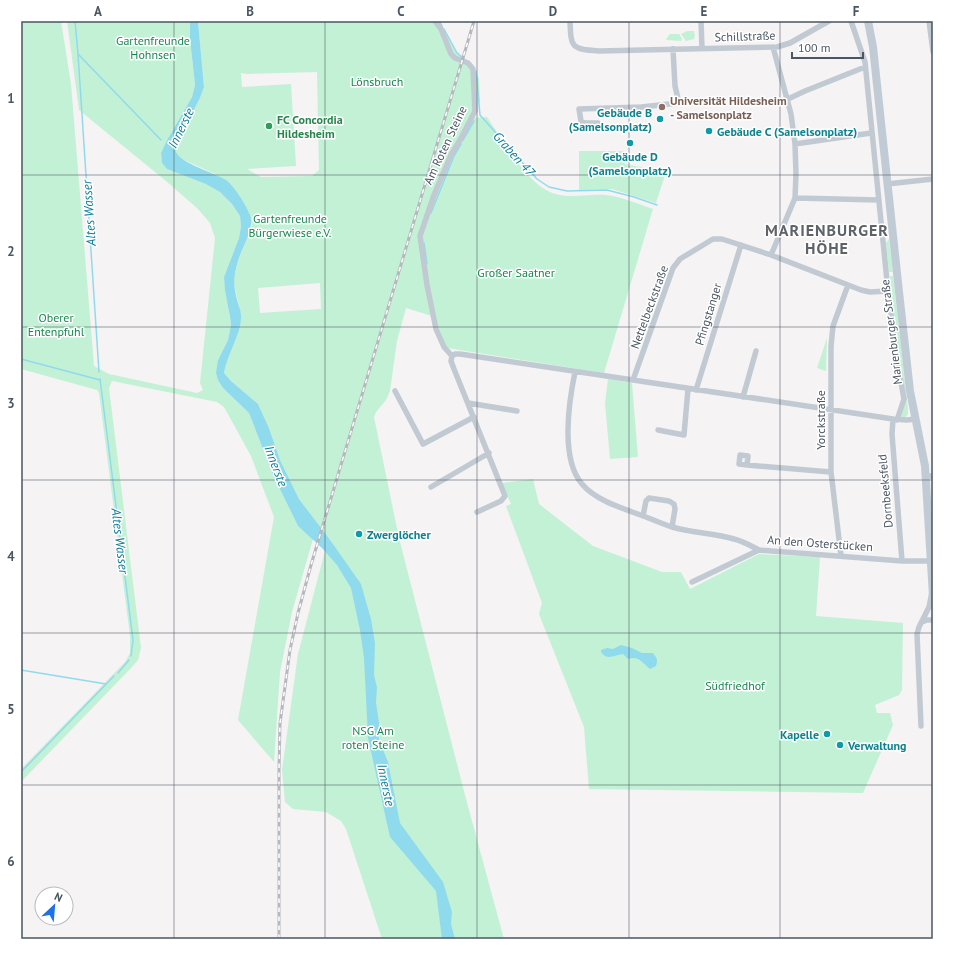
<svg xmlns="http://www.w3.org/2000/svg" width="954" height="960" font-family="'PT Sans',sans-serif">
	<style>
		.green { fill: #c3f1d5; fill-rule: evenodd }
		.water { fill: #90daee }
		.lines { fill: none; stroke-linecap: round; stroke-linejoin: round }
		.stream { stroke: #90daee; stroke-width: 1.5 }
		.minor { stroke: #c1cad2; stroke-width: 5.5 }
		.secondary { stroke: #c1cbd6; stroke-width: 8 }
		.rail-casing { stroke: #b5b8bd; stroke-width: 3 }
		.rail { stroke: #fff; stroke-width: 1.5; stroke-dasharray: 4.5; stroke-linecap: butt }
		.grid { fill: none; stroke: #4a5661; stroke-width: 1; stroke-opacity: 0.55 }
		.education-dot { fill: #8d6e63; stroke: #fff; stroke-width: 1.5 }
		.culture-dot { fill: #0f9aa8; stroke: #fff; stroke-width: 1.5 }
		.leisure-dot { fill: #2e9e5b; stroke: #fff; stroke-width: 1.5 }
		.labels { text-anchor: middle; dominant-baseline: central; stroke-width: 3; stroke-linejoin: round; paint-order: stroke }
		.street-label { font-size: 12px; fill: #4a5661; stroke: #fff }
		.park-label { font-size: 12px; fill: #17864f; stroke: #fff }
		.education-label { font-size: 12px; font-weight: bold; fill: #785e54; stroke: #fff; text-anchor: start }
		.culture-label { font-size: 12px; font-weight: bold; fill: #0d838f; stroke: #fff; text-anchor: start }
		.leisure-label { font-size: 12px; font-weight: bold; fill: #27864d; stroke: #fff; text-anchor: start }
		.water-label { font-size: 13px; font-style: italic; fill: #0c7c9b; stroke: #fff }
		.district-label { font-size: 16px; font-weight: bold; letter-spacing: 1px; fill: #5f6368; stroke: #fff }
		.neatline { fill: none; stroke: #4a5661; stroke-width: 1.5 }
		.grid-label { font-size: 13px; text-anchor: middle; font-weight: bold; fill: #4a5661 }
	</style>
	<rect width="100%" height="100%" fill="#f5f3f3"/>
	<path class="green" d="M21 21H61L71 84 94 366 109 374 197 393 203 390 200 383 215 238 210 223 198 209 166 181 79 110 67 21H190V39L195 85 192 97 166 142 161 153 162 162 167 169 207 184 220 192 232 204 240 216 241 226 239 238 224 277 231 325 228 340 218 360 223 388 249 413 273 475 298 526 313 539 292 612 280 672 274 762 238 720 274 517 251 456 224 407 217 402 112 381 109 388 141 648 138 660 132 667 21 782V769L125 662 130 653V636L99 393 97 390 21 369Z
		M198 21H439L456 51 473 65 479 79 480 101 473 118 487 117C502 139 523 177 546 190 565 201 586 193 606 195 619 196 641 205 653 209L604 373 447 348 441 336 435 317 406 308 397 341 390 391 386 400 376 412 374 417 399 538 466 799 504 939H382L346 829 341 821 326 812 293 809 285 802 282 770 298 654 325 551 326 552 330 540 299 499 280 460 269 428 258 404 231 381 224 373 226 364 237 336 241 314 233 281 238 261 249 234 252 224 215 174 182 159 176 154V149L177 143 200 98 204 87ZM317 72 319 170 312 176 261 177 247 169 296 166 291 84 242 87 241 73 247 74ZM320 283 321 309 260 313 258 288Z
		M687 31H694L695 36 694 39 686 41 681 34Z
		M670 34H679L682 39 681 41 667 40 666 39Z
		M579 151H624L625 164 666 172 656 203 612 189 579 190Z
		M889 239 893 272H889L886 243Z
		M890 276H893L908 409V414L905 418 901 417 903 407Z
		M827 338 826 371 817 368Z
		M608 379 632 383 638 457 610 459 605 403Z
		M533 479 539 504 593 546 662 572H681L690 589 759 554 820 557 816 616 903 623 902 690 899 695 875 705 877 713H890L893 725 863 793 589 789 584 727 539 614 542 603 506 506 511 504 502 483Z"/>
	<path class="water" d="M190 21H198L204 87 200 98 177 143C176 146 175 149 176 152 180 163 215 173 226 180 235 187 246 205 250 215 255 228 242 248 238 261 233 279 233 285 238 303 239 307 241 311 241 315 242 334 227 354 224 373L231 381 258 404 269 428 280 460 299 499 328 537 361 584 371 619 375 643 374 675 377 687 376 703 379 722V740L388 762 400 823 443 882 452 912 451 924 455 939H442L436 891 390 837 368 738 364 658 360 630 351 588 337 565 322 548 298 526 273 475 249 413 223 388 218 380 216 373 218 360 228 340 231 325 230 317 225 290 224 277 239 238 241 226 240 216 232 204 220 192 206 184 167 169 162 163 161 153 166 142 192 97 195 85 190 39Z
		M621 645 632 648 642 653H653C657 658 658 660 656 666L650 669C643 663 638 655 628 659L623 654C614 655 607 661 601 652V650L607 648 613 649Z"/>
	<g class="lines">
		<path class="stream" d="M75 21 78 54 161 140
			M439 21 442 26
			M444 29 457 53 464 59
			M78 54 99 372
			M476 71 480 115 537 179 549 187 567 191 607 190 634 197 657 205
			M463 140 474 121
			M431 213 454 156 461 144
			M424 243 427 264
			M21 359 100 380
			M100 379 133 640 131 656
			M21 670 106 684
			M118 673 129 660
			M21 772 114 676"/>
		<path class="minor" d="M435 21 441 29 451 54 455 58 468 63 473 69 475 111 460 140 451 155 434 195 420 236 427 285 436 329 444 347 452 356 451 361 454 369 505 496 501 501 477 512
			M570 21C571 48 571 49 599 51L777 47 790 43 829 21
			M701 21 702 48
			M851 21 865 62 888 291 898 366 904 399 897 420
			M929 21 933 52
			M788 99 805 91 865 67
			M598 123H585L581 121 579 109 641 107 679 103 675 86 673 49
			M795 144 871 133
			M887 184 933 179
			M795 198 879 200
			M771 255 795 198 796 174 795 144 791 114 773 47
			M452 356 455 354H460L893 419 907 420 915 419
			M575 372C569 401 560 459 582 484 596 501 625 509 646 517 654 520 663 524 672 527 692 533 714 533 734 539 743 541 751 546 759 550
			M633 380 673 268 680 259 713 239H722L771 255 861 290 870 292 888 291
			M696 390 741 245
			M395 391 423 444 474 417
			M743 397 756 351
			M468 403 517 411
			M893 419 892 434 902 561
			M658 430 684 435 688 389
			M747 465 748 456 740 455 739 464 747 465 831 472
			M926 476H933
			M431 487 489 453
			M643 516 646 501 649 498 669 501 674 504 675 509 672 527
			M841 556 831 472V346L833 326 848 285
			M692 582 759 550 902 561H930
			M922 622 927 620H933
			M921 726 917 634 919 627 929 607 932 592"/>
		<path class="secondary" d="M868 21 873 47 899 292 910 391 925 466 933 596"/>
		<g class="rail-casing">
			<path id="rail" d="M279 939V770L280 723 290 650 298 613 311 565 474 21"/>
		</g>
		<use href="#rail" class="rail"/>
	</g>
	<path class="grid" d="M174 21V939M325 21V939M477 21V939M629 21V939M780 21V939M21 175H933M21 327H933M21 480H933M21 633H933M21 785H933"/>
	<circle class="education-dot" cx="662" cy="107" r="4"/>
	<g class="culture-dot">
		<circle cx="660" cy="119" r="4"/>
		<circle cx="709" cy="131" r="4"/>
		<circle cx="630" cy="143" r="4"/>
		<circle cx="359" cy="534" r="4"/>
		<circle cx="827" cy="734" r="4"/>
		<circle cx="840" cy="745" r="4"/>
	</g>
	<circle class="leisure-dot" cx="269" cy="126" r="4"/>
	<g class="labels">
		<g class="street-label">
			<text transform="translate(745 36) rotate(-2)">Schillstraße</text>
			<text transform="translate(445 145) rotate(-65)">Am Roten Steine</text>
			<text transform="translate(649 307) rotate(-70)">Nettelbeckstraße</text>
			<text transform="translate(708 314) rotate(-73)">Pfingstanger</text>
			<text transform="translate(891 332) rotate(-97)">Marienburger Straße</text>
			<text transform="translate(820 420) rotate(-90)">Yorckstraße</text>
			<text transform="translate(885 491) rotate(-95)">Dornbeeksfeld</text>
			<text transform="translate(820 543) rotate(4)">An den Osterstücken</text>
		</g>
		<g class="park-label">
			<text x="153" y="40">Gartenfreunde<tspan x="153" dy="14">Hohnsen</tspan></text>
			<text x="377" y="81">Lönsbruch</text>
			<text x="290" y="218">Gartenfreunde<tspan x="290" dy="14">Bürgerwiese e.V.</tspan></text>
			<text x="516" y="272">Großer Saatner</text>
			<text x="56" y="317">Oberer<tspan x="56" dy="14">Entenpfuhl</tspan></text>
			<text x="735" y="685">Südfriedhof</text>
			<text x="373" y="730">NSG Am<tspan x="373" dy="14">roten Steine</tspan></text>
		</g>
		<g class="education-label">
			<text x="670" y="100">Universität Hildesheim<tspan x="670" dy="14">- Samelsonplatz</tspan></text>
		</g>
		<g class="culture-label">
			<text x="652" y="112" text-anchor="end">Gebäude B<tspan x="652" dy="14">(Samelsonplatz)</tspan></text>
			<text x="717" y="131">Gebäude C (Samelsonplatz)</text>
			<text x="630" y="156" text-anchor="middle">Gebäude D<tspan x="630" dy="14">(Samelsonplatz)</tspan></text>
			<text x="367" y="534">Zwerglöcher</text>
			<text x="819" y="734" text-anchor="end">Kapelle</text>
			<text x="848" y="745">Verwaltung</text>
		</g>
		<g class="leisure-label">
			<text x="277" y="119">FC Concordia<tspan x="277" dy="14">Hildesheim</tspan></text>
		</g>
		<g class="water-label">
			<text transform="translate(181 128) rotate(-64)">Innerste</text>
			<text transform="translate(514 154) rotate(48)">Graben 47</text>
			<text transform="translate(89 213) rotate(-94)">Altes Wasser</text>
			<text transform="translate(276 466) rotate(69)">Innerste</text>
			<text transform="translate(120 541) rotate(83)">Altes Wasser</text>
			<text transform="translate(386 785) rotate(78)">Innerste</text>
		</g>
		<g class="district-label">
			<text x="827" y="230">MARIENBURGER<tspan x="827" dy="18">HÖHE</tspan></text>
		</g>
	</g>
	<rect width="954" height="960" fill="none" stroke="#ffffff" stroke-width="44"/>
	<g transform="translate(54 906) rotate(26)"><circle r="19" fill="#ffffff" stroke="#b7bbc0"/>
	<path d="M0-3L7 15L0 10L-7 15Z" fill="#1a73e8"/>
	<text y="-6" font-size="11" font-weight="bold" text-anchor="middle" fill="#4a5661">N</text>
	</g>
	<path d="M792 52v6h71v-6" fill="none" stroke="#4a5661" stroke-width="2"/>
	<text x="798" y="52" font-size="12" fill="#4a5661" stroke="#ffffff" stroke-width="3" paint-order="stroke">100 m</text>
	<rect x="22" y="22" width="910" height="916" class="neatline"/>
	<g class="grid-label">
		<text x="98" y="16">A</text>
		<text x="250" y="16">B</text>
		<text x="401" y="16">C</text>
		<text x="553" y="16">D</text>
		<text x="704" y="16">E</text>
		<text x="856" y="16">F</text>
		<text x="11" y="103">1</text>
		<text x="11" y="256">2</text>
		<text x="11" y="408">3</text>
		<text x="11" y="561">4</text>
		<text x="11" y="714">5</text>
		<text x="11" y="866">6</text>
	</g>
</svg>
